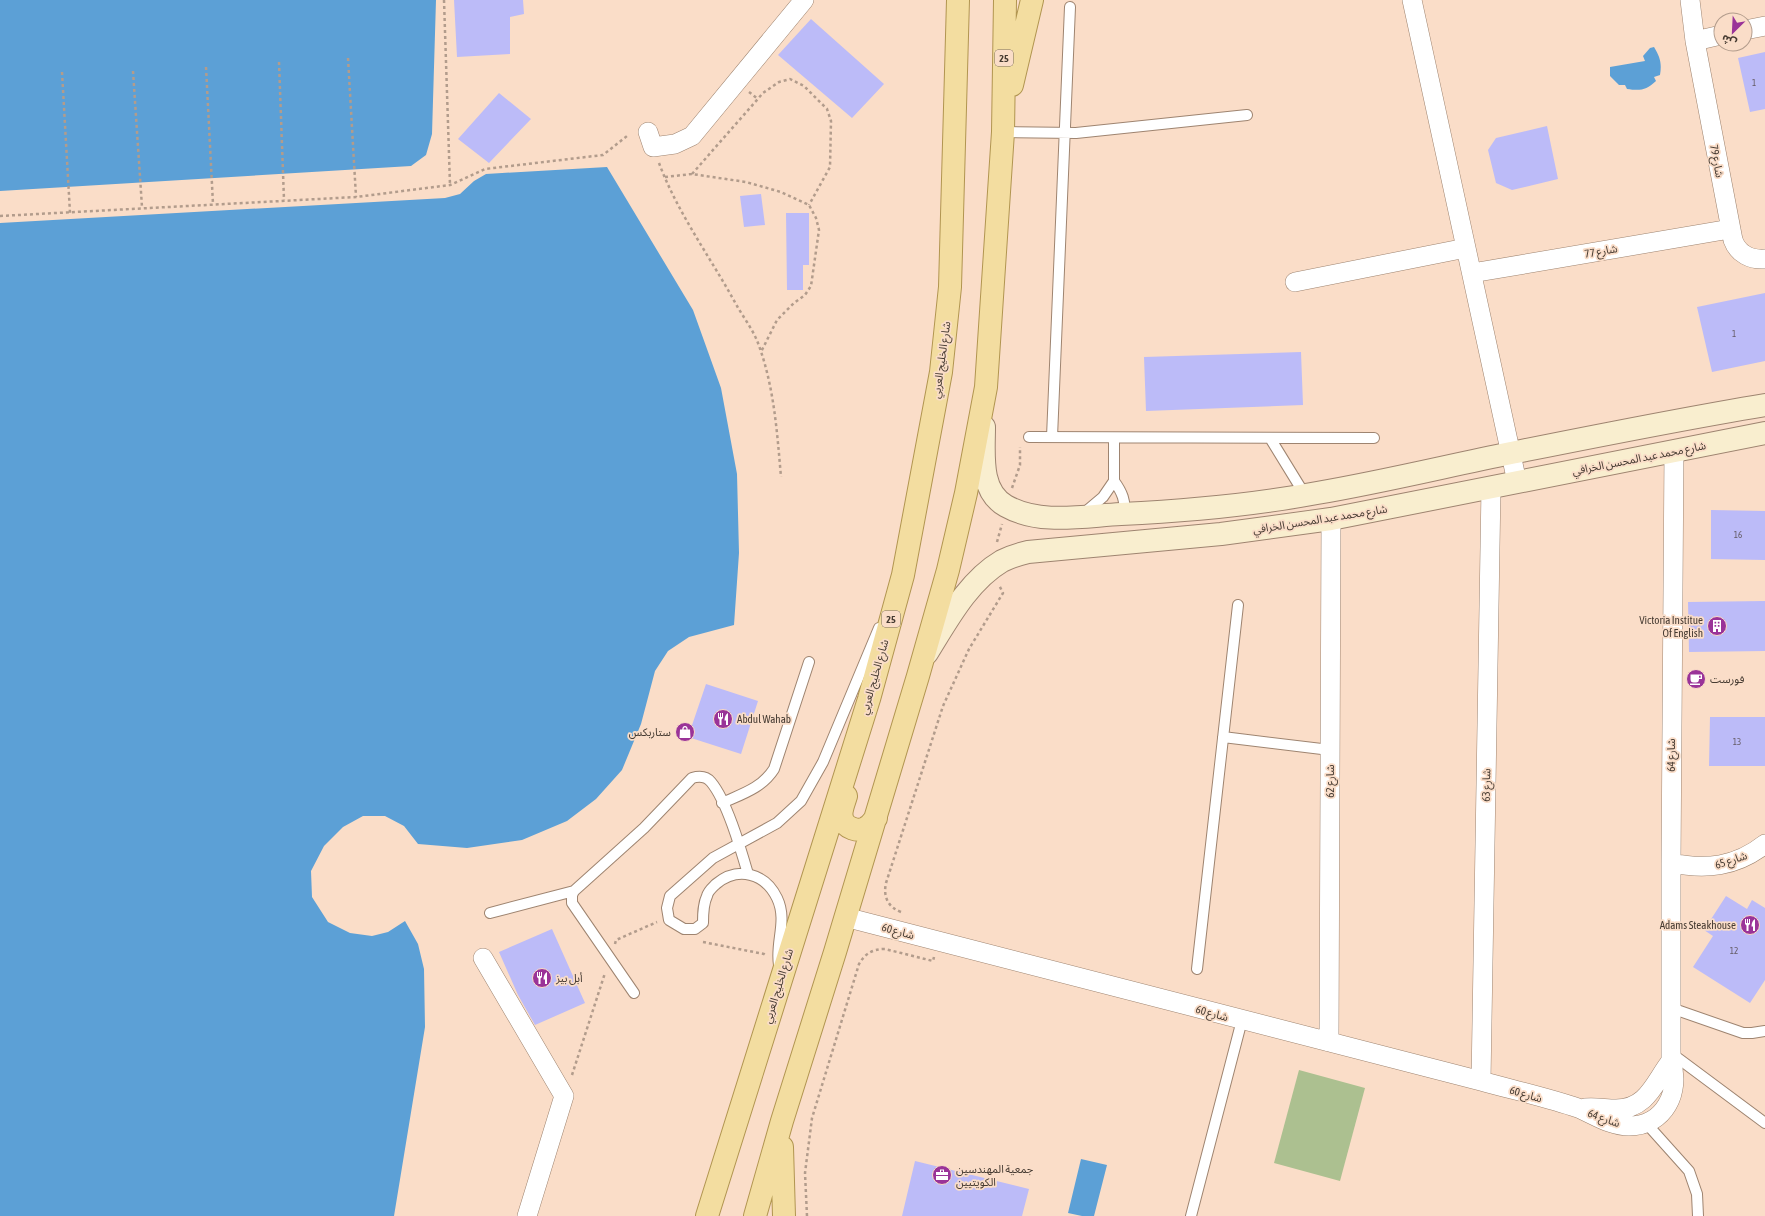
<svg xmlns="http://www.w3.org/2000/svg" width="1765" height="1216" font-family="'Asap Condensed','Noto Sans Arabic',sans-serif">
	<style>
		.green { fill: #acc090 }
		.water { fill: #5ca0d6 }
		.building { fill: #bcbbf8 }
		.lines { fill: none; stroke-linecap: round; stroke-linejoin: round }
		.lane-casing { stroke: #9e8470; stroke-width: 12 }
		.street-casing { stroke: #9e8470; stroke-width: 20 }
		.secondary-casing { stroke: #9e8470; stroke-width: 24 }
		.primary-casing { stroke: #b19550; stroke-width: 24 }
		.path { stroke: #b29c8c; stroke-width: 2.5; stroke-dasharray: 3 3; stroke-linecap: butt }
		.lane { stroke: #fff; stroke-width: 10 }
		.street { stroke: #fff; stroke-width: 19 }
		.secondary { stroke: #f9eecf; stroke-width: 22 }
		.primary { stroke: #f3dda0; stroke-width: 22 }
		.labels { text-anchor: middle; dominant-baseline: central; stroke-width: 3.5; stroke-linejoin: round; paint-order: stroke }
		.number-label { font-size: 9px; fill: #635a63 }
		.shield { fill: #faddc8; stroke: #7b6b5e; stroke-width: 1 }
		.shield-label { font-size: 10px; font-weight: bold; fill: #453a31 }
		.street-label { font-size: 11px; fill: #453a31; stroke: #faddc8 }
		.poi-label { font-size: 11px; fill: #453a31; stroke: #faddc8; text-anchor: start }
	</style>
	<rect width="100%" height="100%" fill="#faddc8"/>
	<path class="green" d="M1299 1070 1365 1088 1340 1181 1274 1163Z"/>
	<path class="water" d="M0 0H436L432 134 426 155 411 166 0 191Z
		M1654 47C1660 57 1662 63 1660 75L1654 77 1656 81C1646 90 1641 91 1627 89L1625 85H1619L1610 76V67L1645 61 1643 56 1650 48Z
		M607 167 693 310 721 388 737 474 739 553 734 625 689 637 668 651 655 671 641 724 622 770 596 799 567 821 522 840 467 848 418 844 404 826 385 816H363L343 827 324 846 311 871 312 897 328 922 350 933 372 936 388 932 405 921 418 944 424 969 425 1027 394 1216H0V223L445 198 460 194 474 181 486 174Z
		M1081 1159 1107 1165 1094 1216H1082L1068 1213Z"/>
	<path class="building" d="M454 0H523L524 14 510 17V54L457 57Z
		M811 19 884 84 852 118 778 55Z
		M1765 52V109L1750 112 1738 58Z
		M499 93 531 119 489 163 458 139Z
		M1547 126 1558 179 1512 190 1496 183 1488 150 1496 138Z
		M761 194 765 225 744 227 740 196Z
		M786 213H809V265H803V290H787Z
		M1765 293V361L1712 372 1697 307Z
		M1301 352 1303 405 1146 411 1144 357Z
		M1711 510 1765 511V560L1711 559Z
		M1765 601V651L1689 652 1688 602Z
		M706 684 758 701 741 754 688 737Z
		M1710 717H1765V766H1709Z
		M1726 896 1747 909 1752 900 1765 908V980L1750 1003 1693 967 1713 936 1704 930Z
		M552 929 585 1003 535 1025 518 995 499 952Z
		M915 1161 1029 1189 1022 1216H902Z"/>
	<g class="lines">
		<g class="lane-casing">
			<path id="lane" d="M1003 132 1076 133 1247 115
				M1029 437 1374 438
				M1052 437 1070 7
				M1270 438 1305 495
				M1114 481C1122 492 1126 501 1124 514
				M1084 513 1103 497 1114 481V438
				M1223 737 1330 750
				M722 803C742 794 762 788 774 769L809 662
				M490 913 574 891
				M779 965C775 942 788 921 777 898 765 873 738 866 716 884 713 887 708 891 707 896 703 904 703 914 703 923L695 929H684L669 920 667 908 670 896 713 858 777 823 801 801 823 762 879 628
				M1197 969 1238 605
				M634 993 572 903V895L574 891 644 828 692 778C699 776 706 776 711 782 727 801 741 850 748 874
				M1671 1008 1743 1033H1752L1765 1031
				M1671 1053 1765 1123
				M1646 1123 1689 1171 1697 1194 1698 1216
				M1191 1216 1242 1020"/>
		</g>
		<g class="street-casing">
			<path id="street" d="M1412 0 1517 482
				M1690 0 1695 41 1733 240C1738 254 1751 260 1765 259
				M1745 30 1765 26
				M1695 41 1721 35
				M648 132 653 147 675 144 692 136 804 0
				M1472 273 1730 229
				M1295 282 1466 248
				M1671 863C1706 870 1736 867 1765 844
				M845 917 1481 1081C1513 1090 1546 1097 1578 1108 1595 1115 1610 1126 1629 1126 1665 1126 1681 1091 1671 1061V863L1674 450
				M483 958 564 1096 527 1216
				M1329 1042 1331 519
				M1481 1081 1491 488
				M1585 1108C1596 1107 1606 1109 1616 1109 1648 1109 1655 1081 1671 1061"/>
		</g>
		<g class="secondary-casing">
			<path id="secondary" d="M984 427C984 454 979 491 1006 506 1040 525 1083 516 1121 514 1186 511 1253 505 1317 493 1382 482 1447 466 1511 453 1596 436 1680 419 1765 405
				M927 653C947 621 968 581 1002 561 1010 557 1019 554 1028 552L1221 534 1331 519 1765 433"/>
		</g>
		<g class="primary-casing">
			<path id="primary" d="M1012 85 1032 0
				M846 796C844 803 840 811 842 818 844 828 859 833 867 827 871 825 873 821 876 818
				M782 1147 784 1216
				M707 1216 869 699 903 575 941 372 950 287 958 0
				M755 1216 782 1121 835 952 918 676 948 570 966 493 986 387 1003 132 1005 0"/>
		</g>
		<path class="path" d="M444 0 450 185
			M348 58 356 197
			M279 62 284 200
			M206 67 213 204
			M133 71 142 207
			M62 72 70 213
			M749 92 758 99
			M659 163C678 214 711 258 737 306 744 318 753 330 758 343 774 386 777 431 781 477
			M692 174 763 93 779 82 790 79 804 86 827 109 831 121 830 167 809 205
			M665 177 692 174 746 182 781 192 809 205 816 218 819 230 811 286 805 295 794 303 777 320 761 352
			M0 216 356 197 450 185 485 169 603 155 627 136
			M1012 488 1020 465V447
			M997 542 1002 524
			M901 912C888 907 883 897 886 883L943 706 969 649 1003 593 999 585
			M703 942 764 954 767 956
			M615 944 616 940 657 922
			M572 1075 605 973
			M807 1216 805 1173 812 1118 859 964C865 954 872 949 885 949L933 961 934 957"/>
		<use href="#lane" class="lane"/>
		<use href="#street" class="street"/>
		<use href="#secondary" class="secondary"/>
		<use href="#primary" class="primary"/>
	</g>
	<defs>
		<g id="building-disc" transform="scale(1)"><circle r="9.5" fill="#9a3398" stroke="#faddc8"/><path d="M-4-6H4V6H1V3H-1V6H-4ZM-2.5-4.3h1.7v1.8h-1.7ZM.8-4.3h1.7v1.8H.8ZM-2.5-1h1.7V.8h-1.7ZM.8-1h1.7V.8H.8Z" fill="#fff"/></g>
		<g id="cafe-disc" transform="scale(1)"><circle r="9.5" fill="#9a3398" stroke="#faddc8"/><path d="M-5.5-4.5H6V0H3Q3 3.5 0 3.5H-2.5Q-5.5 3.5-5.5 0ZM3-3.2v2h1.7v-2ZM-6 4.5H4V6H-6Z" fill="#fff"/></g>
		<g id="restaurant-disc" transform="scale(1)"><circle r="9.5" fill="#9a3398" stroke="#faddc8"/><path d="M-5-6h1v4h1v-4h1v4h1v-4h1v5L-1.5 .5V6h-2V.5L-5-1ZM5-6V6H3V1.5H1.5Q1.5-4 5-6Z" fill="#fff"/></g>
		<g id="shop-disc" transform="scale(1)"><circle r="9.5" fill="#9a3398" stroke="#faddc8"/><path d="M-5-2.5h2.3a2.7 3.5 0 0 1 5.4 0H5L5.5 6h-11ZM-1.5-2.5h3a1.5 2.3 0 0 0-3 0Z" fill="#fff"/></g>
		<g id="office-disc" transform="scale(1)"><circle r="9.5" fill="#9a3398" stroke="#faddc8"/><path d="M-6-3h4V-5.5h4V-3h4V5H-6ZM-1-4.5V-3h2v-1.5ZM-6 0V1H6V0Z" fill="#fff"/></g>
	</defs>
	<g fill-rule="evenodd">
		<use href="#building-disc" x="1717" y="626"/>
		<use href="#cafe-disc" x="1696" y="679"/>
		<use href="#restaurant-disc" x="723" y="719"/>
		<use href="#shop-disc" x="685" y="732"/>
		<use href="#restaurant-disc" x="1750" y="925"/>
		<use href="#restaurant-disc" x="542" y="978"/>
		<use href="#office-disc" x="942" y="1175"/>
	</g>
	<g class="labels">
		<g class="number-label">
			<text x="1754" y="83">1</text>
			<text x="1734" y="334">1</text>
			<text x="1738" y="535">16</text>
			<text x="1737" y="742">13</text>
			<text x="1734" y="951">12</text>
		</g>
		<g class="shield">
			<rect x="995" y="50" width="18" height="16" rx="3"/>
			<rect x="882" y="611" width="18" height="16" rx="3"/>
		</g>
		<g class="shield-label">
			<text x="1004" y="58">25</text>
			<text x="891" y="619">25</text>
		</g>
		<g class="street-label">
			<text transform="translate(1717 161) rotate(79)">شارع 79</text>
			<text transform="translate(1601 251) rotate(-10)">شارع 77</text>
			<text transform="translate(941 360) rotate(-82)">شارع الخليج العربي</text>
			<text transform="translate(1639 458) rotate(-11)">شارع محمد عبد المحسن الخرافي</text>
			<text transform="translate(1320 519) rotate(-9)">شارع محمد عبد المحسن الخرافي</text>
			<text transform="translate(874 677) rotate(-74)">شارع الخليج العربي</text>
			<text transform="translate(1671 755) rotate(-90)">شارع 64</text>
			<text transform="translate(1330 781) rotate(-90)">شارع 62</text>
			<text transform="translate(1486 785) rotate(-89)">شارع 63</text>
			<text transform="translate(1731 860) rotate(-18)">شارع 65</text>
			<text transform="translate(898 931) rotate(15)">شارع 60</text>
			<text transform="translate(778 986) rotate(-73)">شارع الخليج العربي</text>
			<text transform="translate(1212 1013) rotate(15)">شارع 60</text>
			<text transform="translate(1526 1094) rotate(16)">شارع 60</text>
			<text transform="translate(1604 1118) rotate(19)">شارع 64</text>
		</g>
		<g class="poi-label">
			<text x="1703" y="620" text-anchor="end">Victoria Institue<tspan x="1703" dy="13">Of English</tspan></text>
			<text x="1710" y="679">فورست</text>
			<text x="737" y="719">Abdul Wahab</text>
			<text x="671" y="732" text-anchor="end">ستاربكس</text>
			<text x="1736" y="925" text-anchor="end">Adams Steakhouse</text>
			<text x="556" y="978">أبل بيز</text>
			<text x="956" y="1169">جمعية المهندسين<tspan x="956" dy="13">الكويتيين</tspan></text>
		</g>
	</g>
	<g transform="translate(1733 32) rotate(204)"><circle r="19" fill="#faddc8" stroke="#b29c8c"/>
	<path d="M0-3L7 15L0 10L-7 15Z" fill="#9a3398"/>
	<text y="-6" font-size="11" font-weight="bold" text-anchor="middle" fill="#453a31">ش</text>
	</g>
</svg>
